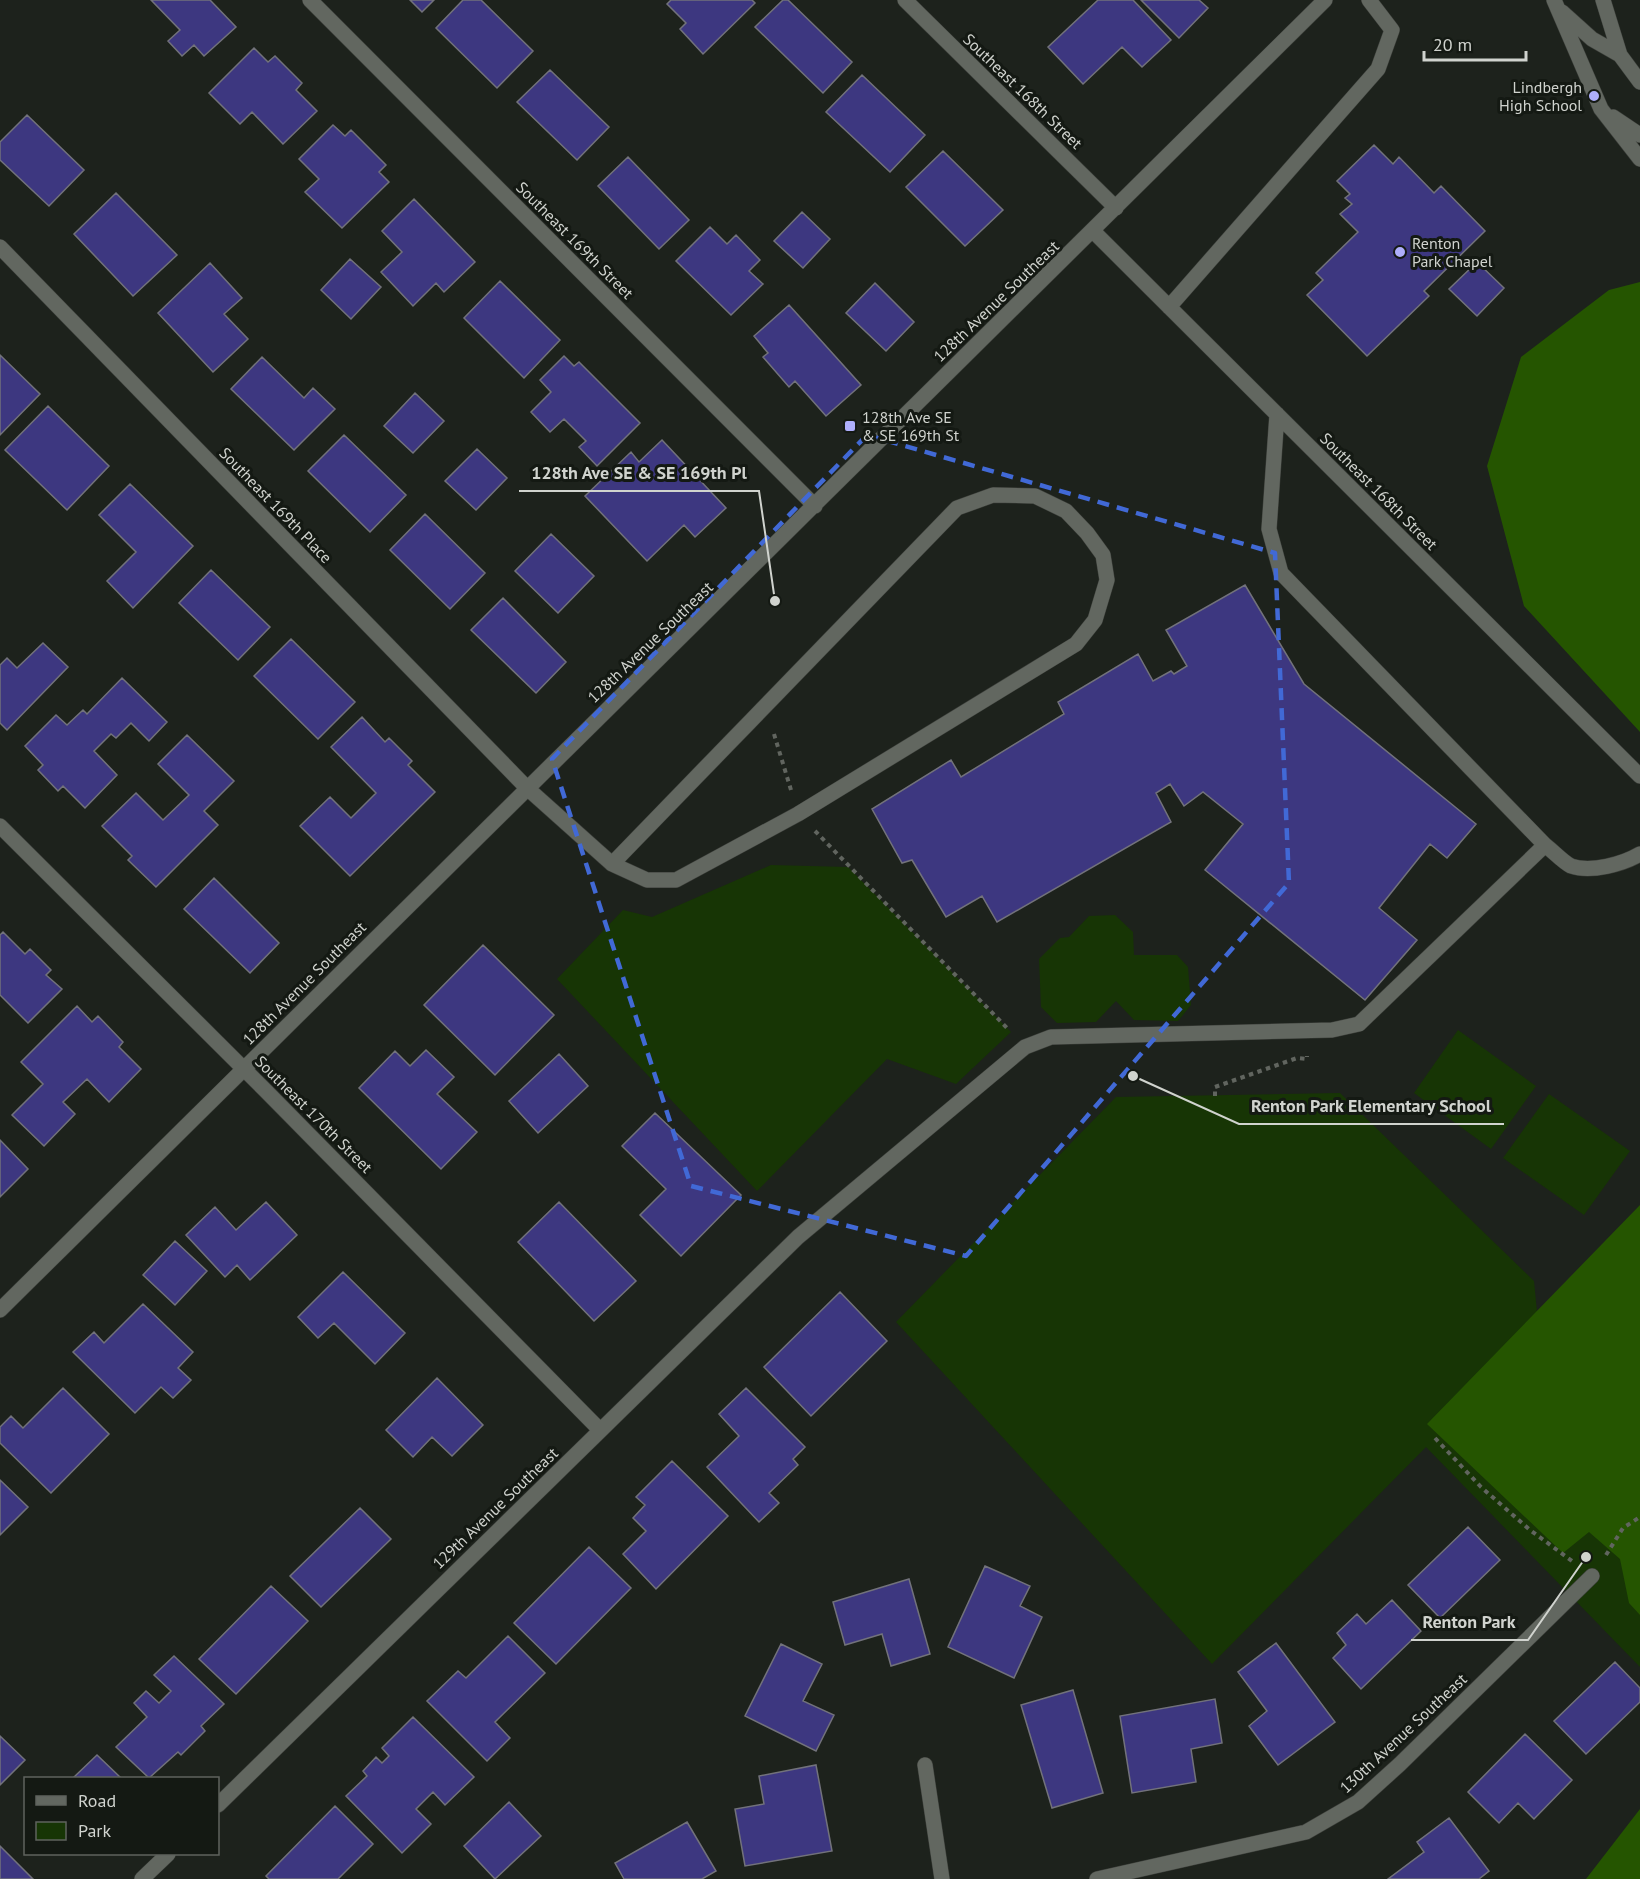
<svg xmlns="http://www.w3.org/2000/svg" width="1640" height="1879" font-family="'PT Sans',sans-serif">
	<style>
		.green { fill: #173505 }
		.forest { fill: #255500 }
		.building { fill: #3d3780; stroke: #72727b; stroke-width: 1.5 }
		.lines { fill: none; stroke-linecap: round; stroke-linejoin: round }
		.minor-casing { stroke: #3c3f3a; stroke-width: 16 }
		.path { stroke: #61655f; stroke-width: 4; stroke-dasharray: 4.5 4.5; stroke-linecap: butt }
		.minor { stroke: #626760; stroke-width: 15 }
		.marked { fill: none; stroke: #4169d6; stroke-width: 4.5; stroke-dasharray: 12 8; stroke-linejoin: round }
		.poi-dot { fill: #aeaefb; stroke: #141913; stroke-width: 2 }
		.labels { text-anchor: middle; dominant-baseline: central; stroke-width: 6; stroke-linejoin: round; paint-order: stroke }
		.poi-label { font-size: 16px; fill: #d0d3ce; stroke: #141913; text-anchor: start }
		.street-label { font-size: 16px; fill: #d0d3ce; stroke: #141913 }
		.leader { fill: none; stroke: #d0d3ce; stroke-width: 2 }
		.callout-dot { fill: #d0d3ce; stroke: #141913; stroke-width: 2 }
		.callout-label { font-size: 18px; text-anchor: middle; font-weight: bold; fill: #d0d3ce; stroke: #141913; stroke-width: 6; stroke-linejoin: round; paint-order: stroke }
	</style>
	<rect width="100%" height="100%" fill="#1d221c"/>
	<path class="green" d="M771 865 848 867 1011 1032 956 1084 887 1059 757 1191 557 979 623 910 652 917Z
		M1115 915 1133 932 1134 955H1177L1188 967 1191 1005 1178 1021 1134 1020 1116 1001 1096 1022 1057 1023 1041 1007 1039 959 1060 938 1069 937 1089 916Z
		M1458 1030 1536 1086 1491 1149 1414 1093Z
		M1340 1093 1534 1281 1539 1332 1640 1237V1667L1426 1447 1212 1664 896 1322 1116 1097Z
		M1549 1094 1630 1151 1584 1215 1503 1158Z"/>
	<path class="forest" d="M1640 282V732L1524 606 1487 466 1521 357 1609 290Z
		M1640 1205V1615L1629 1603 1620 1559 1589 1532 1563 1553 1427 1424Z
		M1640 1809V1879H1586Z"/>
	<path class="building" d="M151 0H210L236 27 204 56 194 45 182 56 168 41 180 30Z
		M410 0H434L422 12Z
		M463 0H481L533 51 497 88 436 28Z
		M671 0H752L755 3 703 54 680 29 686 23 667 4Z
		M783 0H788L852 62 823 93 755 27Z
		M1098 0H1133L1171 40 1142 67 1122 47 1083 84 1048 47Z
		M1141 0H1199L1208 8 1179 38Z
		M254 48 268 62 275 56 302 83 296 90 317 111 283 144 252 112 240 124 209 93Z
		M550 70 609 127 577 160 517 102Z
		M862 75 925 135 890 172 826 112Z
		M27 115 84 170 49 206 0 160V142Z
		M333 125 345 136 351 130 386 165 379 172 389 182 342 228 305 192 319 179 299 159Z
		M1374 145 1393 164 1399 157 1434 193 1441 186 1485 231 1424 291 1429 296 1367 356 1307 295 1323 280 1316 273 1358 232 1340 214 1352 204 1345 198 1350 194 1337 181Z
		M943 151 1003 210 965 246 906 187Z
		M628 157 689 220 659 249 598 186Z
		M116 193 177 255 133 296 74 234Z
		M414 199 475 262 444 292 436 283 413 306 381 272 402 252 382 231Z
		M802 212 830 239 803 268 774 241Z
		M710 227 727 244 736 235 760 260 749 271 763 284 731 315 676 261Z
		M350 259 381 287 351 319 321 290Z
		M1477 262 1504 288 1477 316 1449 289Z
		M210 263 242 298 224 314 248 339 213 372 158 313Z
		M500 281 560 340 524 378 464 318Z
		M875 283 914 322 886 351 846 313Z
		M789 305 861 385 826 416 795 381 789 387 763 357 768 353 754 336Z
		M0 355 40 394 0 435Z
		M564 356 574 366 579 362 640 423 597 466 579 447 586 441 564 419 550 432 531 412 551 392 540 380Z
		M262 357 304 398 313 388 335 409 294 450 231 389Z
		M415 393 444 421 413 453 384 426Z
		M48 406 109 466 67 510 5 450Z
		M344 435 406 495 370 532 308 471Z
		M662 440 726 508 695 537 684 525 647 561 585 496 631 452 639 462Z
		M477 449 507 478 476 510 445 481Z
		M130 484 193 546 133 608 107 581 136 552 99 515Z
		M425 514 485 573 450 609 390 550Z
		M551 534 594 576 558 613 515 571Z
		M211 570 270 627 238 660 179 603Z
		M1245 585 1304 684 1476 824 1447 858 1430 844 1379 908 1417 940 1365 1000 1205 870 1243 824 1203 792 1184 806 1170 784 1156 793 1171 822 997 922 982 896 946 917 912 860 902 863 872 809 951 760 961 777 1064 714 1058 702 1138 654 1153 681 1171 671 1174 674 1187 666 1166 630Z
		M503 598 566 662 536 693 471 630Z
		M291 639 355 702 318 739 254 676Z
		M43 643 68 667 7 730 0 723V665L7 658 17 668Z
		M122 678 167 722 149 741 131 723 116 738 111 734 94 751 117 775 85 808 63 786 58 791 38 770 43 765 25 746 56 715 67 725 83 710 87 714Z
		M362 717 385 742 389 738 412 761 408 765 435 792 350 876 300 826 330 797 351 818 376 793 331 747Z
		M187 735 234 781 204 811 218 825 156 887 128 860 132 856 102 826 136 793 163 820 189 795 158 764Z
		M214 878 279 943 250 973 184 909Z
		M3 932 25 954 30 949 51 970 46 975 62 989 28 1023 0 995V935Z
		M483 945 554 1015 495 1075 424 1005Z
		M77 1006 92 1022 98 1016 123 1042 119 1047 141 1069 109 1102 87 1079 63 1102 75 1114 44 1146 12 1115 43 1084 21 1062Z
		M426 1050 454 1077 437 1094 477 1132 441 1169 359 1088 395 1051 410 1066Z
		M559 1054 588 1086 538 1133 509 1101Z
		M655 1113 741 1195 681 1256 640 1215 666 1189 622 1146Z
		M0 1140 28 1169 0 1197Z
		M266 1202 297 1235 250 1280 237 1265 225 1277 186 1235 215 1207 236 1230Z
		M559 1202 636 1281 594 1321 518 1242Z
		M175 1241 207 1271 175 1305 143 1275Z
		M343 1272 405 1333 375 1364 334 1323 318 1338 298 1317Z
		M840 1292 887 1341 811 1416 764 1367Z
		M143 1304 193 1352 178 1368 191 1380 173 1398 161 1387 135 1413 73 1352 94 1332 104 1343Z
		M437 1378 483 1425 452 1456 432 1437 413 1457 386 1430Z
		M63 1388 109 1434 51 1493 0 1443V1427L11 1416 23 1428Z
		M746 1388 805 1447 793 1459 798 1465 769 1493 779 1503 759 1522 707 1467 739 1436 719 1414Z
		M672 1461 728 1516 656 1589 623 1554 646 1531 633 1518 645 1505 636 1497Z
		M0 1480 28 1507 0 1535Z
		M360 1508 391 1539 321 1607 290 1576Z
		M1468 1527 1500 1560 1440 1618 1408 1585Z
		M589 1547 631 1588 556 1664 514 1623Z
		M985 1566 1030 1586 1020 1606 1042 1617 1014 1678 948 1647Z
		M909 1579 930 1654 891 1666 882 1634 845 1645 833 1602Z
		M271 1586 308 1621 236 1694 199 1659Z
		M1392 1600 1421 1631 1361 1689 1333 1658 1346 1645 1337 1633 1357 1614 1366 1624Z
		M508 1636 545 1673 495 1722 510 1738 487 1761 427 1701 458 1671 466 1678Z
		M1276 1643 1335 1722 1278 1765 1249 1726 1267 1711 1238 1672Z
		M781 1644 822 1664 803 1701 834 1715 816 1751 745 1716Z
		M174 1656 224 1704 201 1726 205 1731 181 1755 178 1752 149 1778 116 1747 147 1717 134 1703 146 1691 159 1703 171 1691 154 1675Z
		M1615 1662 1640 1688V1702L1586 1754 1554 1721Z
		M1073 1690 1103 1793 1052 1808 1021 1705Z
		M1215 1699 1222 1743 1191 1749 1196 1782 1132 1793 1120 1716Z
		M413 1717 474 1777 445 1805 433 1792 416 1809 431 1824 402 1853 346 1796 367 1776 363 1771 376 1757 382 1763 389 1756 382 1748Z
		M1525 1734 1572 1780 1534 1819 1518 1803 1499 1823 1468 1792Z
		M0 1736 25 1760 0 1785Z
		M97 1755 121 1778H73Z
		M816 1765 832 1851 745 1866 735 1809 764 1804 759 1776Z
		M509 1802 541 1836 495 1879 464 1846Z
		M335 1806 373 1844 338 1879H269L266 1876Z
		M1449 1818 1489 1871 1479 1879H1388L1424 1852 1417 1842Z
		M687 1822 716 1871 702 1879H624L615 1863Z
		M0 1846 33 1879H0Z"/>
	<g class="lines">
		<g class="minor-casing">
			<path id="minor" d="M310 0 815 506
				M905 0 1116 208
				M1554 0 1601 109 1640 159
				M1603 0 1620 55 1640 82
				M1562 12 1592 39 1620 55
				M1613 117 1640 135
				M1093 231 1640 776
				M0 247 527 788 612 864 647 880H676L798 814 1076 644 1095 620 1107 580 1103 555 1087 533 1066 511 1035 496 993 495 957 508 612 864
				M1169 307 1378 69 1392 30 1369 0
				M1277 414 1269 529 1281 573 1545 845C1553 851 1563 862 1571 866 1591 873 1623 864 1640 854
				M0 826 265 1090 600 1430
				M0 1310 1325 0
				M925 1765 942 1879
				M218 1805 798 1237 1025 1047 1051 1037 1332 1030 1359 1024 1545 845
				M142 1879 168 1854
				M1097 1879 1306 1832 1358 1802 1400 1764 1592 1576"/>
		</g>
		<path class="path" d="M774 734 791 790
			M815 831 1009 1030
			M1215 1096V1087L1297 1058 1307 1059V1056
			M1435 1438 1481 1487 1530 1530 1572 1561
			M1606 1555 1623 1528 1640 1517"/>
		<use href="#minor" class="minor"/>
	</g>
	<path class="marked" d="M867 435 1275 553 1289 883 966 1256 691 1186 552 759Z"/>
	<g class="poi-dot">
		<circle cx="1594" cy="96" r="6"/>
		<circle cx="1400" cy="252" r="6"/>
		<rect x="844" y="420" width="12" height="12" rx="3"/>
	</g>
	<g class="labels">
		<g class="poi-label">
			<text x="1582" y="87" text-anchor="end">Lindbergh<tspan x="1582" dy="18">High School</tspan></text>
			<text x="1412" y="243">Renton<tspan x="1412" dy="18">Park Chapel</tspan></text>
			<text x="862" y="417">128th Ave SE<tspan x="862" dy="18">&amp; SE 169th St</tspan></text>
		</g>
		<g class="street-label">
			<text transform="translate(1023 91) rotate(44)">Southeast 168th Street</text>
			<text transform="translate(575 240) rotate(45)">Southeast 169th Street</text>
			<text transform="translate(996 301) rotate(-44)">128th Avenue Southeast</text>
			<text transform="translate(1379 491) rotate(45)">Southeast 168th Street</text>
			<text transform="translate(276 505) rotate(46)">Southeast 169th Place</text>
			<text transform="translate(650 642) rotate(-44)">128th Avenue Southeast</text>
			<text transform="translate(304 983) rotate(-45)">128th Avenue Southeast</text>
			<text transform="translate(314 1114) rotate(45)">Southeast 170th Street</text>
			<text transform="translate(495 1508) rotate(-44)">129th Avenue Southeast</text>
			<text transform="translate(1403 1733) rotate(-43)">130th Avenue Southeast</text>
		</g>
	</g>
	<path class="leader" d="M775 601L759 491H519M1133 1076L1239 1124H1504M1586 1557L1528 1640H1411"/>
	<g class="callout-dot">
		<circle cx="775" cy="601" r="6"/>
		<circle cx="1133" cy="1076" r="6"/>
		<circle cx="1586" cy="1557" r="6"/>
	</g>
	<g class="callout-label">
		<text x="639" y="479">128th Ave SE &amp; SE 169th Pl</text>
		<text x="1371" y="1112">Renton Park Elementary School</text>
		<text x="1469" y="1628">Renton Park</text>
	</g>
	<rect x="24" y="1777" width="195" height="78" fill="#141913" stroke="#5f635e" stroke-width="1.5"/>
	<rect x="36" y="1796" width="30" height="9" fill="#626760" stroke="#5f635e" stroke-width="1.5"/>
	<text x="78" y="1807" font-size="18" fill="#d0d3ce">Road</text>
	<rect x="36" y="1822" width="30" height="18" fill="#173505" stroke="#5f635e" stroke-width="1.5"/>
	<text x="78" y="1837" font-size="18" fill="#d0d3ce">Park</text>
	<path d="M1424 51v9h102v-9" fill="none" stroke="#d0d3ce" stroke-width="3"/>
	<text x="1433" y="51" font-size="18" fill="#d0d3ce" stroke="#141913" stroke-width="4.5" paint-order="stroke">20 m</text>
</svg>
